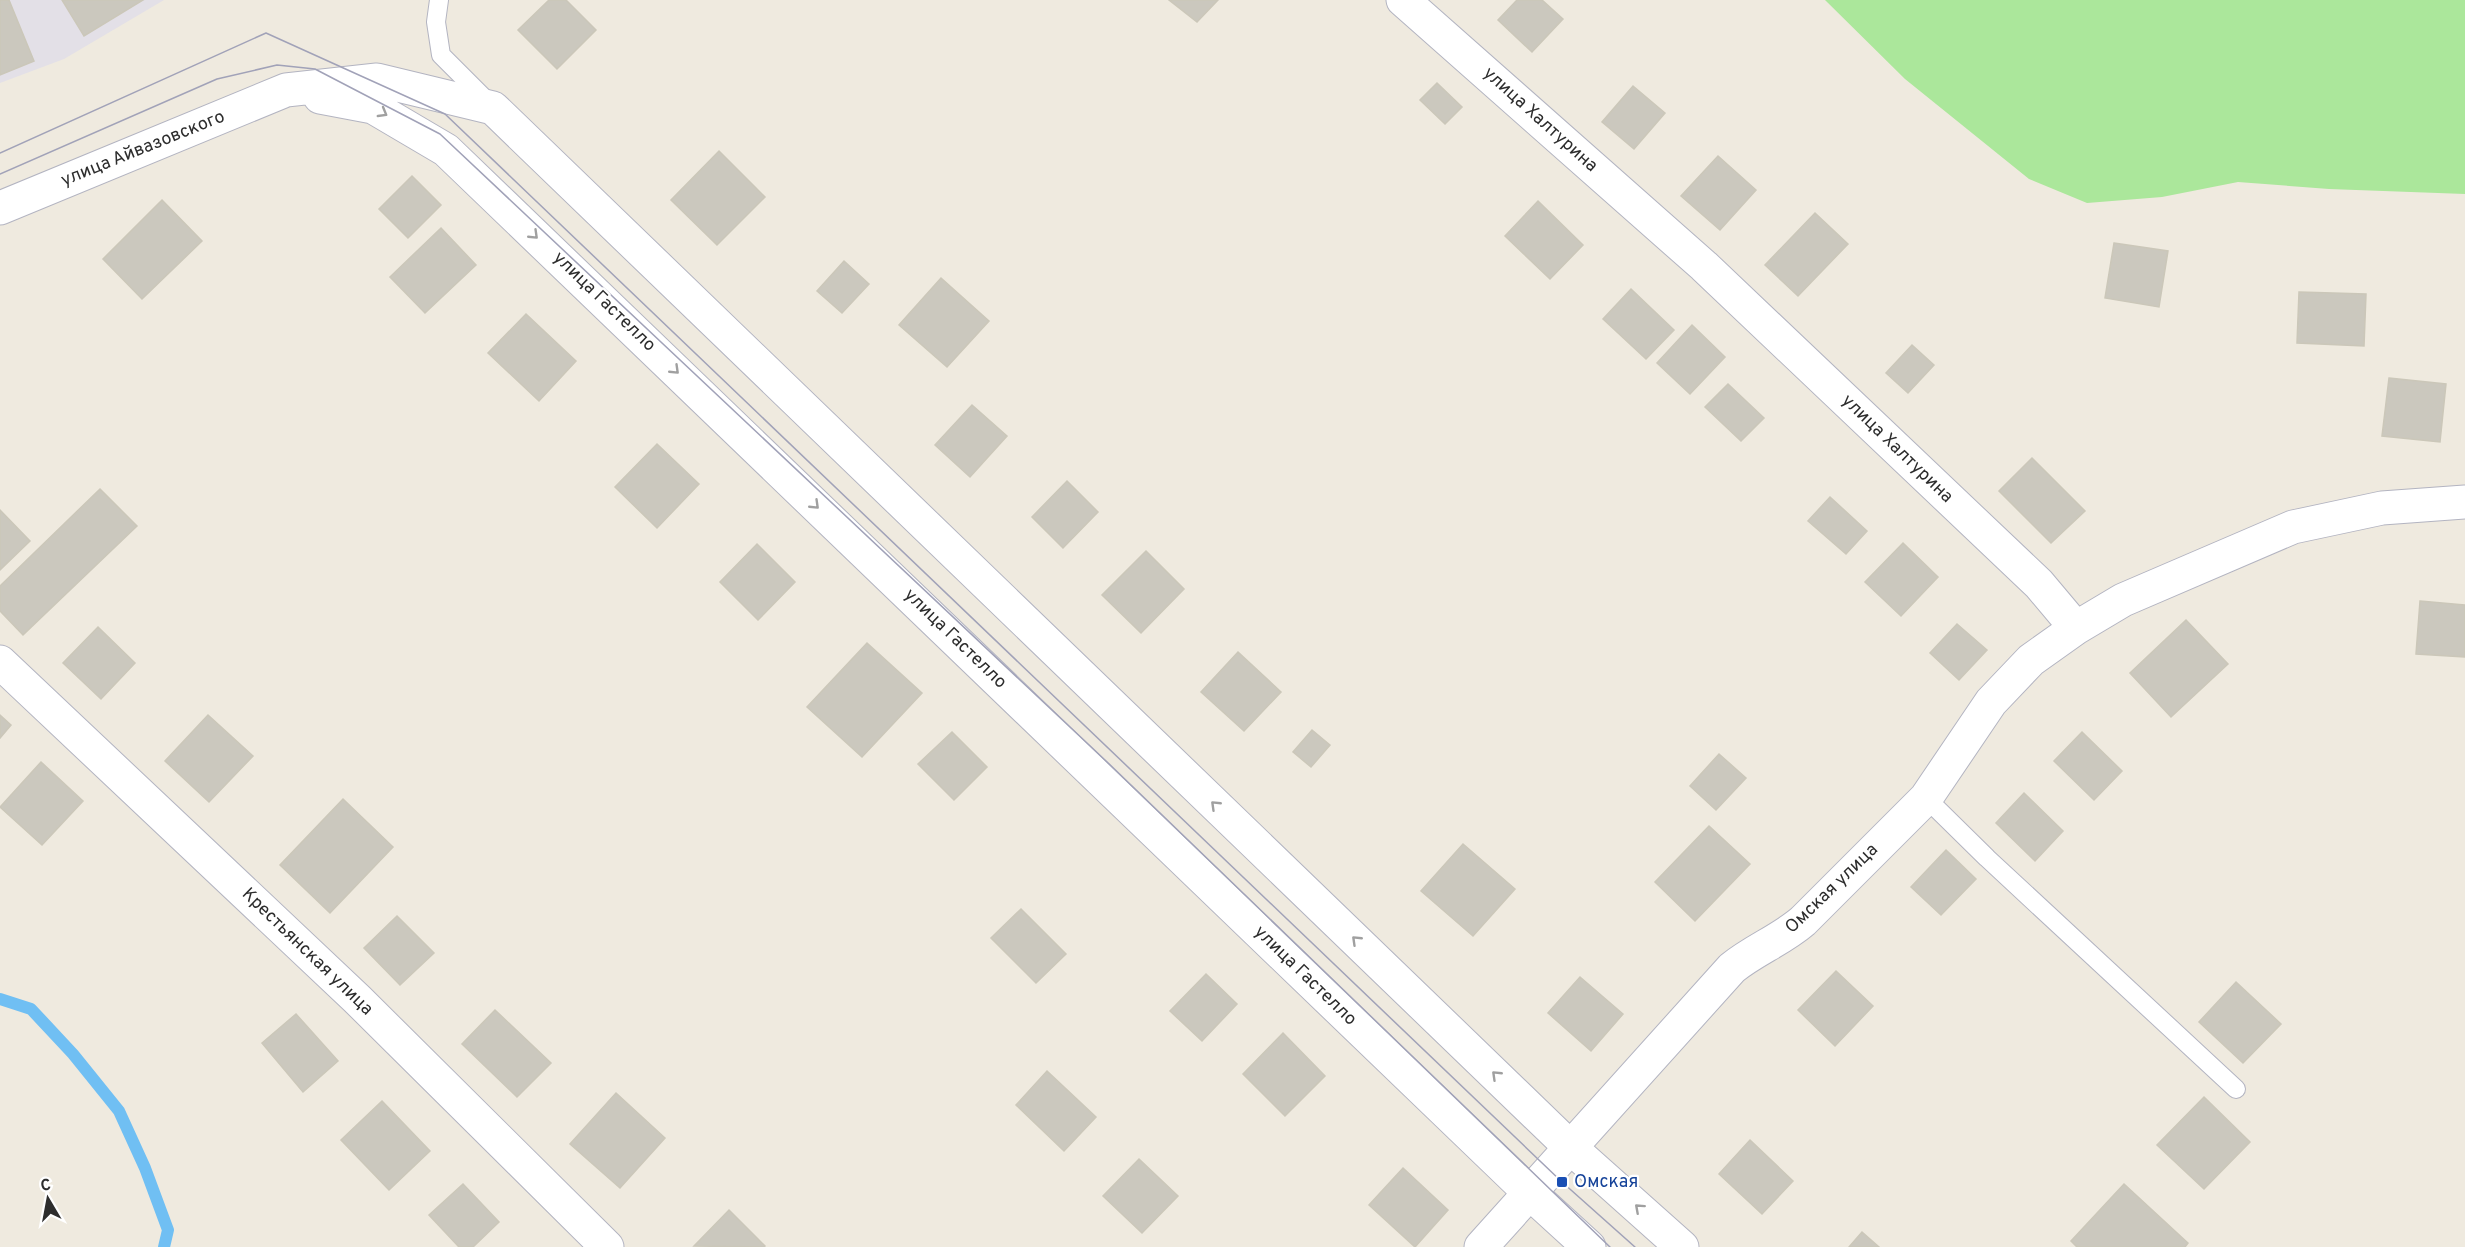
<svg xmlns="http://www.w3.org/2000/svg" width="2465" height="1247" font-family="Overpass,sans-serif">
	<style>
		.industrial { fill: #e3e0e7 }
		.green { fill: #abe79b }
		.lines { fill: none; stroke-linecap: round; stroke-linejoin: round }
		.stream { stroke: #70bff3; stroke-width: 12 }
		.building { fill: #cbc8be; stroke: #cbc7b9; stroke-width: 1.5 }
		.lane-casing { stroke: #b3b4c1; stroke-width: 20 }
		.street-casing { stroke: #b3b4c1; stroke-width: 35 }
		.secondary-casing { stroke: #b3b4c1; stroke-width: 35 }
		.lane { stroke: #fff; stroke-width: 18 }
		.street { stroke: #fff; stroke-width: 33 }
		.secondary { stroke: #fff; stroke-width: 33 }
		.tram { stroke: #a1a2b8; stroke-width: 1.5 }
		.oneway { stroke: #a0a0a0 }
		.transit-dot { fill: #1a4fb4; stroke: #fff; stroke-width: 2 }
		.labels { text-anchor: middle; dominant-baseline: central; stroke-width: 4.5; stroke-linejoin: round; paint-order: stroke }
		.street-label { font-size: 18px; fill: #2d2d2d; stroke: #fff }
		.transit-label { font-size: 18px; fill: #164399; stroke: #fff; text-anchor: start }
	</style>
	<rect width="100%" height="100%" fill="#efeadf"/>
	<path class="industrial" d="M0 0H164L64 59 0 83Z"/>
	<path class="green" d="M1825 0H2465V194L2329 189 2238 182 2162 197 2087 203 2029 179 1905 79Z"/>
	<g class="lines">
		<path class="stream" d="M0 999 31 1009 73 1054 119 1111 145 1168 168 1230 164 1247"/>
	</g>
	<path class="building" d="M0 0H9L34 61 0 75Z
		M62 0H143L84 36Z
		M549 0H566L596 30 557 69 518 30Z
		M1169 0H1218L1197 22Z
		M1517 0H1542L1563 19 1532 52 1498 20Z
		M1437 83 1462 107 1445 124 1420 100Z
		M1633 86 1665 113 1634 149 1602 122Z
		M719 151 765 197 717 245 671 200Z
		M1718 156 1756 190 1720 230 1681 196Z
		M412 176 441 205 408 238 379 209Z
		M162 200 202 241 142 299 103 259Z
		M1538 201 1583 245 1550 279 1505 236Z
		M1815 213 1848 244 1798 296 1765 265Z
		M441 228 476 265 425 313 390 277Z
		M2114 243 2168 251 2159 307 2105 298Z
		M844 261 869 284 842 313 817 291Z
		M941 278 989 321 947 367 899 325Z
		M1631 289 1674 330 1646 359 1603 319Z
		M2299 292 2366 294 2364 346 2297 343Z
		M526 314 576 361 539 401 488 353Z
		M1692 325 1725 357 1690 394 1657 363Z
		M1912 345 1934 365 1908 393 1886 373Z
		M2389 378 2446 384 2440 442 2382 436Z
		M1728 384 1764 418 1741 441 1705 407Z
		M972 405 1007 436 970 477 935 445Z
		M657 444 699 484 657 528 615 487Z
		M2032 458 2085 511 2051 543 1999 491Z
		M1067 481 1098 512 1063 548 1032 517Z
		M100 489 137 526 23 635 0 611V586Z
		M1830 497 1867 531 1846 554 1808 521Z
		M0 510 30 541 0 570Z
		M1903 543 1938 577 1901 616 1865 582Z
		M757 544 795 582 758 620 720 582Z
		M1146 551 1184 589 1141 633 1102 595Z
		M2420 601 2465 605V657L2416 654Z
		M2186 620 2228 664 2171 717 2130 673Z
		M1957 624 1987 650 1959 680 1930 653Z
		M98 627 135 663 101 699 63 663Z
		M867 643 922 693 862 757 807 707Z
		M1238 652 1281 692 1244 731 1201 692Z
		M0 715 11 725 0 738Z
		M208 715 253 756 209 802 165 761Z
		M1312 730 1330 745 1311 767 1293 752Z
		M952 732 987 767 954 800 918 764Z
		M2082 732 2122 771 2094 800 2054 761Z
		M1719 754 1746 778 1716 810 1690 786Z
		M41 762 83 801 42 845 0 807Z
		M2024 793 2063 831 2035 861 1996 823Z
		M343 799 393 847 330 913 280 865Z
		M1709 826 1750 864 1695 921 1655 882Z
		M1463 844 1515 889 1473 936 1421 891Z
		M1946 850 1976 879 1941 915 1911 887Z
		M1021 909 1066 954 1036 983 991 938Z
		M397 916 434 953 400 985 364 948Z
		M1836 971 1873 1006 1835 1046 1798 1010Z
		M1206 974 1237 1004 1202 1041 1170 1011Z
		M1580 977 1623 1014 1591 1051 1548 1013Z
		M2236 982 2281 1024 2243 1063 2199 1022Z
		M495 1010 551 1063 517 1097 462 1044Z
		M296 1014 338 1061 303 1092 262 1043Z
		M1283 1033 1325 1076 1285 1116 1243 1074Z
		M1047 1071 1096 1117 1064 1151 1016 1105Z
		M616 1093 665 1138 620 1188 570 1144Z
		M2204 1097 2250 1142 2204 1189 2157 1145Z
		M382 1101 430 1151 389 1190 341 1140Z
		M1750 1140 1793 1181 1762 1214 1719 1174Z
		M1139 1159 1178 1196 1142 1233 1103 1196Z
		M1403 1168 1448 1210 1415 1247 1369 1205Z
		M463 1184 499 1222 473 1247H459L429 1215Z
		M2124 1184 2188 1243 2185 1247H2077L2071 1241Z
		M729 1210 765 1246 764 1247 694 1246Z
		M1862 1232 1879 1247H1849Z"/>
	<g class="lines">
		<g class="lane-casing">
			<path id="lane" d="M439 0 436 22 441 55 488 102
				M1926 798 1987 858 2236 1089"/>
		</g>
		<g class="street-casing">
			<path id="street" d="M1403 0 1704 266 2039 584 2076 628 2123 600 2293 527 2382 508 2465 502
				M0 662 357 999 607 1247
				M1481 1247 1732 968C1754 950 1781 940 1803 921L1926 798 1991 702 2031 660 2076 628"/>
		</g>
		<g class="secondary-casing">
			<path id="secondary" d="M320 97 373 107 446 150 1530 1193 1589 1247
				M0 208 286 90 377 80 493 108 1571 1148 1682 1247"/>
		</g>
		<use href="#lane" class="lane"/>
		<use href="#street" class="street"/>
		<use href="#secondary" class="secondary"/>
		<path class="tram" d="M0 153 266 33 445 114 1562 1182 1635 1247
			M0 174 217 79 277 65 315 69 440 134 1105 760 1610 1247"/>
	</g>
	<defs><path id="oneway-chevron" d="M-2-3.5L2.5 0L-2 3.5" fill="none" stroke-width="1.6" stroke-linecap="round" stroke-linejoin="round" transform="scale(1.5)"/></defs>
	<g class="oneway">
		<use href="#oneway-chevron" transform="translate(383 113) rotate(30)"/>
		<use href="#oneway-chevron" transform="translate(534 235) rotate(44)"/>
		<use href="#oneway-chevron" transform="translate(675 370) rotate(44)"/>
		<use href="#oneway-chevron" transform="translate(815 505) rotate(44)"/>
		<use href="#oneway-chevron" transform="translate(1215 805) rotate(-136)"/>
		<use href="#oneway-chevron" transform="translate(1356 940) rotate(-136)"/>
		<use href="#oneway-chevron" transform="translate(1496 1075) rotate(-136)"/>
		<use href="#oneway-chevron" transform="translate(1639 1208) rotate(-138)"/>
	</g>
	<rect class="transit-dot" x="1556" y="1176" width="12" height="12" rx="3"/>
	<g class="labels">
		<g class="street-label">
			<text transform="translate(1540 120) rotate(42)">улица Халтурина</text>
			<text transform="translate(143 149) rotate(-22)">улица Айвазовского</text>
			<text transform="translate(604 302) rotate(44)">улица Гастелло</text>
			<text transform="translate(1897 449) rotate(44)">улица Халтурина</text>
			<text transform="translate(955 639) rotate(44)">улица Гастелло</text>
			<text transform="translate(1832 889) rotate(-44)">Омская улица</text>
			<text transform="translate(307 952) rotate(44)">Крестьянская улица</text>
			<text transform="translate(1305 976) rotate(44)">улица Гастелло</text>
		</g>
		<g class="transit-label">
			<text x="1574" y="1182">Омская</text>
		</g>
	</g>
	<g transform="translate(48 1199) rotate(350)" stroke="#ffffff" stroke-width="4.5" paint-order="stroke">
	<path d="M0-4.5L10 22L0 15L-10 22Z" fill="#2d2d2d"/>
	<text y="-9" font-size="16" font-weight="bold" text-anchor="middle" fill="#2d2d2d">С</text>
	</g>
</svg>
